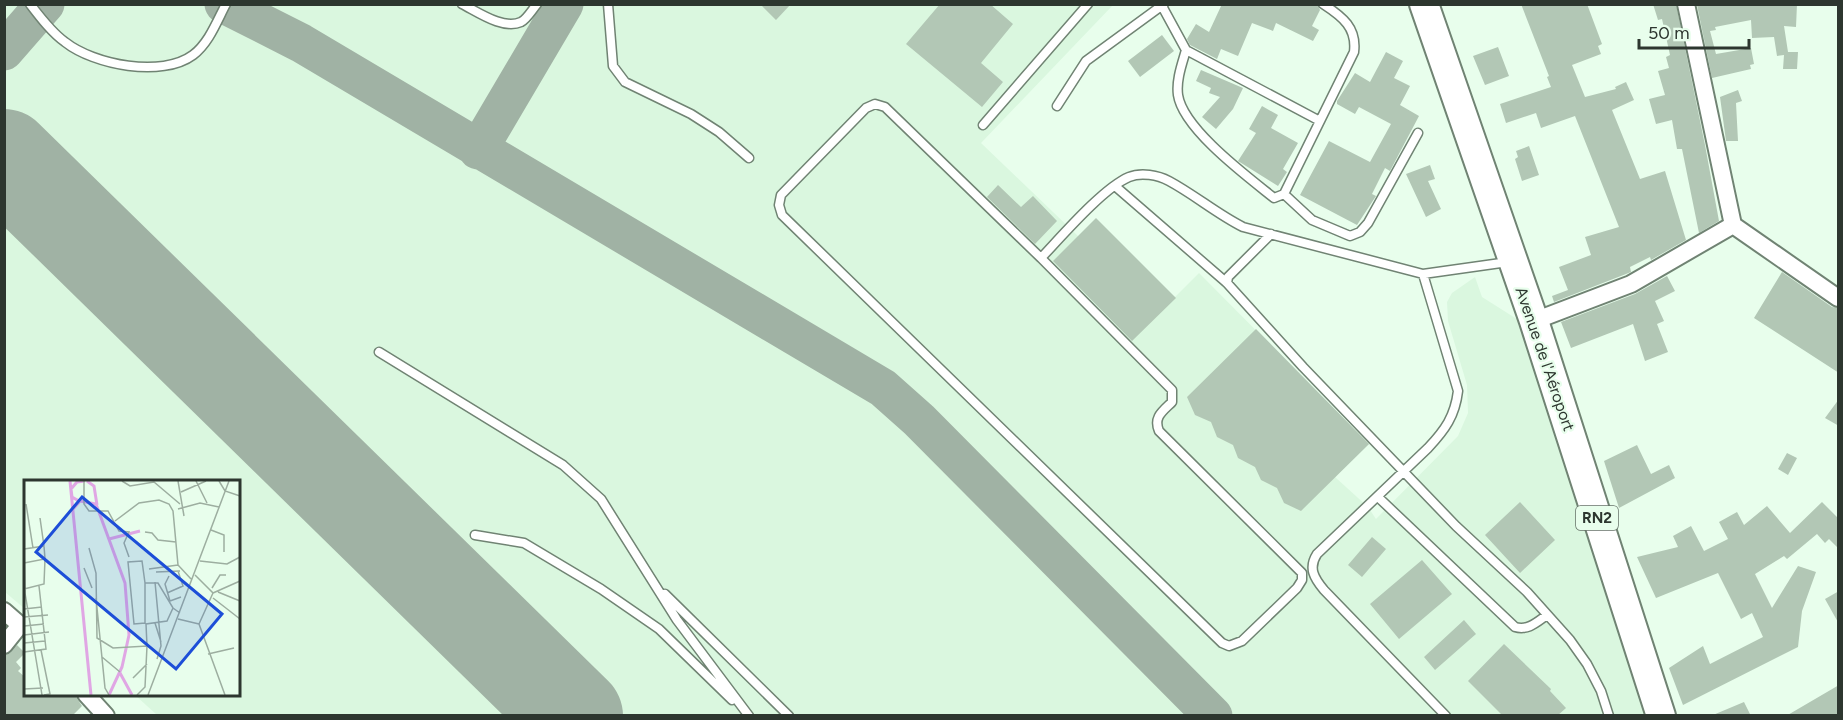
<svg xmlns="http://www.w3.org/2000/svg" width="1843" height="720" font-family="Figtree,sans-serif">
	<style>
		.built { fill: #daf7df }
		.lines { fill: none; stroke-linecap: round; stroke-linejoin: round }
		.taxiway { stroke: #a0b2a4; stroke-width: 39 }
		.runway { stroke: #a0b2a4; stroke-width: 98 }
		.building { fill: #b2c7b5 }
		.service-casing { stroke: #708373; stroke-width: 11 }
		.minor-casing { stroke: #708373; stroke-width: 20 }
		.trunk-casing { stroke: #708373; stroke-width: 32 }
		.service { stroke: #fff; stroke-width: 8 }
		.minor { stroke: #fff; stroke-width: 16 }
		.trunk { stroke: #fff; stroke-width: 28 }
		.labels { text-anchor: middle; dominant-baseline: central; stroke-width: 4.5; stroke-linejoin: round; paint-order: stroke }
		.shield { fill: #e8feec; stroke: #657268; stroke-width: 1.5 }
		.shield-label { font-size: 15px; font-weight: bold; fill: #2d362f }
		.street-label { font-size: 16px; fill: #2d362f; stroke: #e8feec }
		.inset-river { fill: none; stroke: #e0a6e4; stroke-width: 3 }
		.inset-road { fill: none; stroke: #9daea0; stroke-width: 1.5 }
		.view { fill: #1d4ed8; fill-opacity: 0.15; stroke: #1d4ed8; stroke-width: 3 }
		.inset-edge { fill: none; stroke: #2d362f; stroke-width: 3 }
	</style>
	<rect width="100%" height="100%" fill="#e8feec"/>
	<path class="built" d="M4 5H1113L981 143 1078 236 1175 297 1199 273 1369 444 1335 477 1368 507 1376 519 1458 436 1468 413 1467 385 1448 321 1447 302 1452 293 1475 277 1482 297 1520 321 1653 715H157L135 695 238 694V482H26L25 609 5 592Z"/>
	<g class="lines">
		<path class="taxiway" d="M224 4 301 43 883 388 919 420 1213 716
			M4 51 45 4
			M478 150 564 4"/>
		<path class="runway" d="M4 158 574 716"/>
	</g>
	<path class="building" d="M760 4H791L776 20Z
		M940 4H990L1013 24 981 63 1003 82 982 107 906 44Z
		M1222 4H1317L1320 10 1312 26 1319 30 1313 41 1276 23 1273 31 1252 23 1238 56 1221 49 1217 59 1190 45 1187 39 1196 24 1209 32Z
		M1521 4H1587L1602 44 1598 46 1601 54 1572 65 1585 97 1616 89 1615 87 1626 82 1634 100 1612 110 1640 179 1665 171 1686 240 1651 260 1650 257 1630 267 1631 272 1626 274 1554 302 1552 296 1568 290 1559 267 1591 255 1585 237 1619 227 1575 116 1541 128 1536 113 1506 123 1500 104 1551 87 1547 77 1549 76Z
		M1653 4H1676L1705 145 1719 221 1699 233 1682 149H1677L1672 120 1656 124 1649 99 1665 95 1658 71 1669 68 1666 57 1670 55 1662 19 1658 20Z
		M1797 4 1796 27 1784 26 1788 52H1798L1797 69H1783L1784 55 1777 56 1774 37 1752 38 1751 20 1715 27 1716 30 1710 31 1716 54 1751 48 1754 64 1750 65 1751 69 1712 78 1697 5Z
		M1162 35 1174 51 1140 77 1128 61Z
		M1498 47 1509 76 1485 85 1473 56Z
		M1386 52 1403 61 1394 78 1410 86 1400 105 1419 116 1390 171 1385 168 1372 194 1376 196 1357 225 1300 195 1329 141 1370 162 1391 124 1359 107 1355 114 1337 104V101L1355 73 1370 82Z
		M1201 70 1243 88 1233 109 1216 129 1202 117 1220 97 1209 93 1211 88 1196 81Z
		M1738 90 1742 101 1736 103 1738 141H1726L1720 97Z
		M1262 106 1278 115 1271 128 1298 143 1283 169 1287 172 1278 186 1238 161 1256 133 1249 129Z
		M1529 146 1539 175 1522 181 1515 159 1518 157 1516 151Z
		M1430 165 1435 179 1428 181 1441 209 1426 217 1406 174Z
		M998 185 1021 207 1033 196 1057 221 1035 244 987 197Z
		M1096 218 1176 298 1132 341 1053 261Z
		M1782 272 1832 307 1839 308V373L1754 318Z
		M1667 276 1675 291 1655 301 1664 321 1657 324 1668 352 1645 361 1633 324 1571 348 1561 322 1635 294Z
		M1256 329 1369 444 1301 511 1284 503 1277 488 1261 480 1255 467 1238 458 1233 445 1217 437 1211 422 1195 415 1187 397Z
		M1839 399V426L1825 418Z
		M1637 445 1651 474 1669 465 1675 478 1619 508 1604 461Z
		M1787 453 1797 458 1788 475 1778 469Z
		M1520 502 1555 540 1520 573 1485 535Z
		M1822 502 1839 519V549L1829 539 1825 543 1817 534 1787 559 1784 556 1755 574 1772 608 1798 566 1816 572 1802 611 1798 647 1683 705 1669 668 1703 646 1710 664 1763 637 1752 613 1741 619 1718 573 1656 598 1637 557 1678 547 1673 536 1691 526 1704 551 1728 539 1719 522 1737 512 1744 525 1767 506 1790 533Z
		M1372 537 1386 549 1362 577 1348 565Z
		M1422 560 1452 594 1399 639 1370 604Z
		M1839 591V624L1825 599Z
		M1464 620 1476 634 1435 670 1424 657Z
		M1504 644 1551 689 1550 691 1566 708 1557 716H1503L1468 681Z
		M17 645 25 653 16 662 21 668 18 671 26 678V694H74L82 706 72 716H4V655Z
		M1839 685V716H1786Z
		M1744 702 1751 716H1713V715Z"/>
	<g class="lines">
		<g class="service-casing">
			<path id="service" d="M30 4C40 17 52 33 65 42 94 65 162 78 193 55 209 43 217 21 226 4
				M462 4C478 12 503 30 521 22 527 19 532 10 537 4
				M608 4 613 66 625 82 691 114 719 132 749 158
				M1162 6 1186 50 1318 120
				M1186 50C1182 64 1176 80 1178 95 1183 129 1248 177 1274 198L1284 194 1312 220 1350 236 1360 232 1368 223 1418 133
				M1057 106 1086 61 1164 4
				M983 125 1088 4
				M1115 186 1227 283 1303 367 1456 526 1527 592 1570 640 1587 664 1601 691 1609 716
				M1284 194 1354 52C1357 28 1343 17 1323 4
				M1041 258 885 107 875 104 866 108 781 195 779 205 782 215 1222 643 1229 646 1242 641 1297 588 1302 580V573L1159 431C1153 417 1163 411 1172 402V390L1041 258C1061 237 1103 188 1129 177 1141 172 1158 175 1169 181 1195 195 1217 214 1243 227L1423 274 1508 262
				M1423 274 1458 391C1455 416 1445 430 1428 448L1317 554C1308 568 1314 578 1324 590L1446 716
				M1227 283 1228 277 1271 234
				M379 352 563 465 601 499 677 620 749 716
				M1379 498 1515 627C1528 631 1537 622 1547 615
				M475 535 524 543 601 589 659 629 732 700
				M665 594 789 716"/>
		</g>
		<g class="minor-casing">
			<path id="minor" d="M1686 4 1733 225 1838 298
				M1534 321 1631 284 1733 225
				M4 611 20 625 4 645
				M86 694 106 716"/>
		</g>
		<g class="trunk-casing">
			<path id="trunk" d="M1424 4 1534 321 1661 716"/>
		</g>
		<use href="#service" class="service"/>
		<use href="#minor" class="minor"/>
		<use href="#trunk" class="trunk"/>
	</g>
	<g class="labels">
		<rect class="shield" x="1576" y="506" width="42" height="24" rx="4.5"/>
		<g class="shield-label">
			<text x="1597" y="518">RN2</text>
		</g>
		<g class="street-label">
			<text transform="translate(1545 359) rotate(71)">Avenue de l'Aéroport</text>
		</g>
	</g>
	<g transform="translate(24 480)">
		<rect width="216" height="216" fill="#e8feec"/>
		<path class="inset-river" d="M46 1 67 215M63 1 70 6 73 25M55 21 48 17 47 9 53 2 61 1M49 29 56 21 72 24 101 103 105 155 98 187 85 215M85 59 116 51M96 193 108 215"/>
		<path class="inset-road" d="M60 1V24L65 31H84L95 51 105 52 100 63 105 77M98 1 106 6 130 2 156 24M154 1 160 36M172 1 183 23M195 1 201 11 216 16M157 12 182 1M2 24 9 68M154 29 176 23 195 27M91 41 115 23 135 20 145 24 149 31 154 85 167 99M187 50 200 55V72M121 52 128 53 134 60 152 62M0 64 1 113 18 215M65 68 72 93 73 158 89 168 123 166 121 207 113 215M0 69 20 66 16 38M176 81 203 84 216 77M0 83 21 79 20 66M60 88 68 108M125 89 154 85M132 92 156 91M171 95 189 113 175 144 201 215M145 96 141 104 146 121 157 117M131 102 137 166 133 179M121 103 118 81 104 82 110 144 121 143V103H134L149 128 156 133M188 108 196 95H202M0 109 20 104 21 79M194 112 216 121M143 113 159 106 154 91M189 113 216 101M72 118 81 208 85 215M189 118 216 139M0 129 18 127M0 137 24 135M154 139 175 144M131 143 137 162M0 146 20 144M0 155 25 152M0 163 21 161M123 166 122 144 143 141 149 128M17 170 26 214 20 215M0 172 22 169 15 106M184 174 210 168M78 177 96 192M109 198 123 184M0 209 19 208M124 215 205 1"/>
		<path class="view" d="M58 17 198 134 152 189 12 72Z"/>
		<rect width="216" height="216" class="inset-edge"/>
	</g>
	<rect width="1843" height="720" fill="none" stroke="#2d362f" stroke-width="12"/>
	<path d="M1639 39v9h110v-9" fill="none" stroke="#2d362f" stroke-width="3"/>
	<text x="1648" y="39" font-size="18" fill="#2d362f" stroke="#e8feec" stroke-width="4.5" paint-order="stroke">50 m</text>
</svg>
